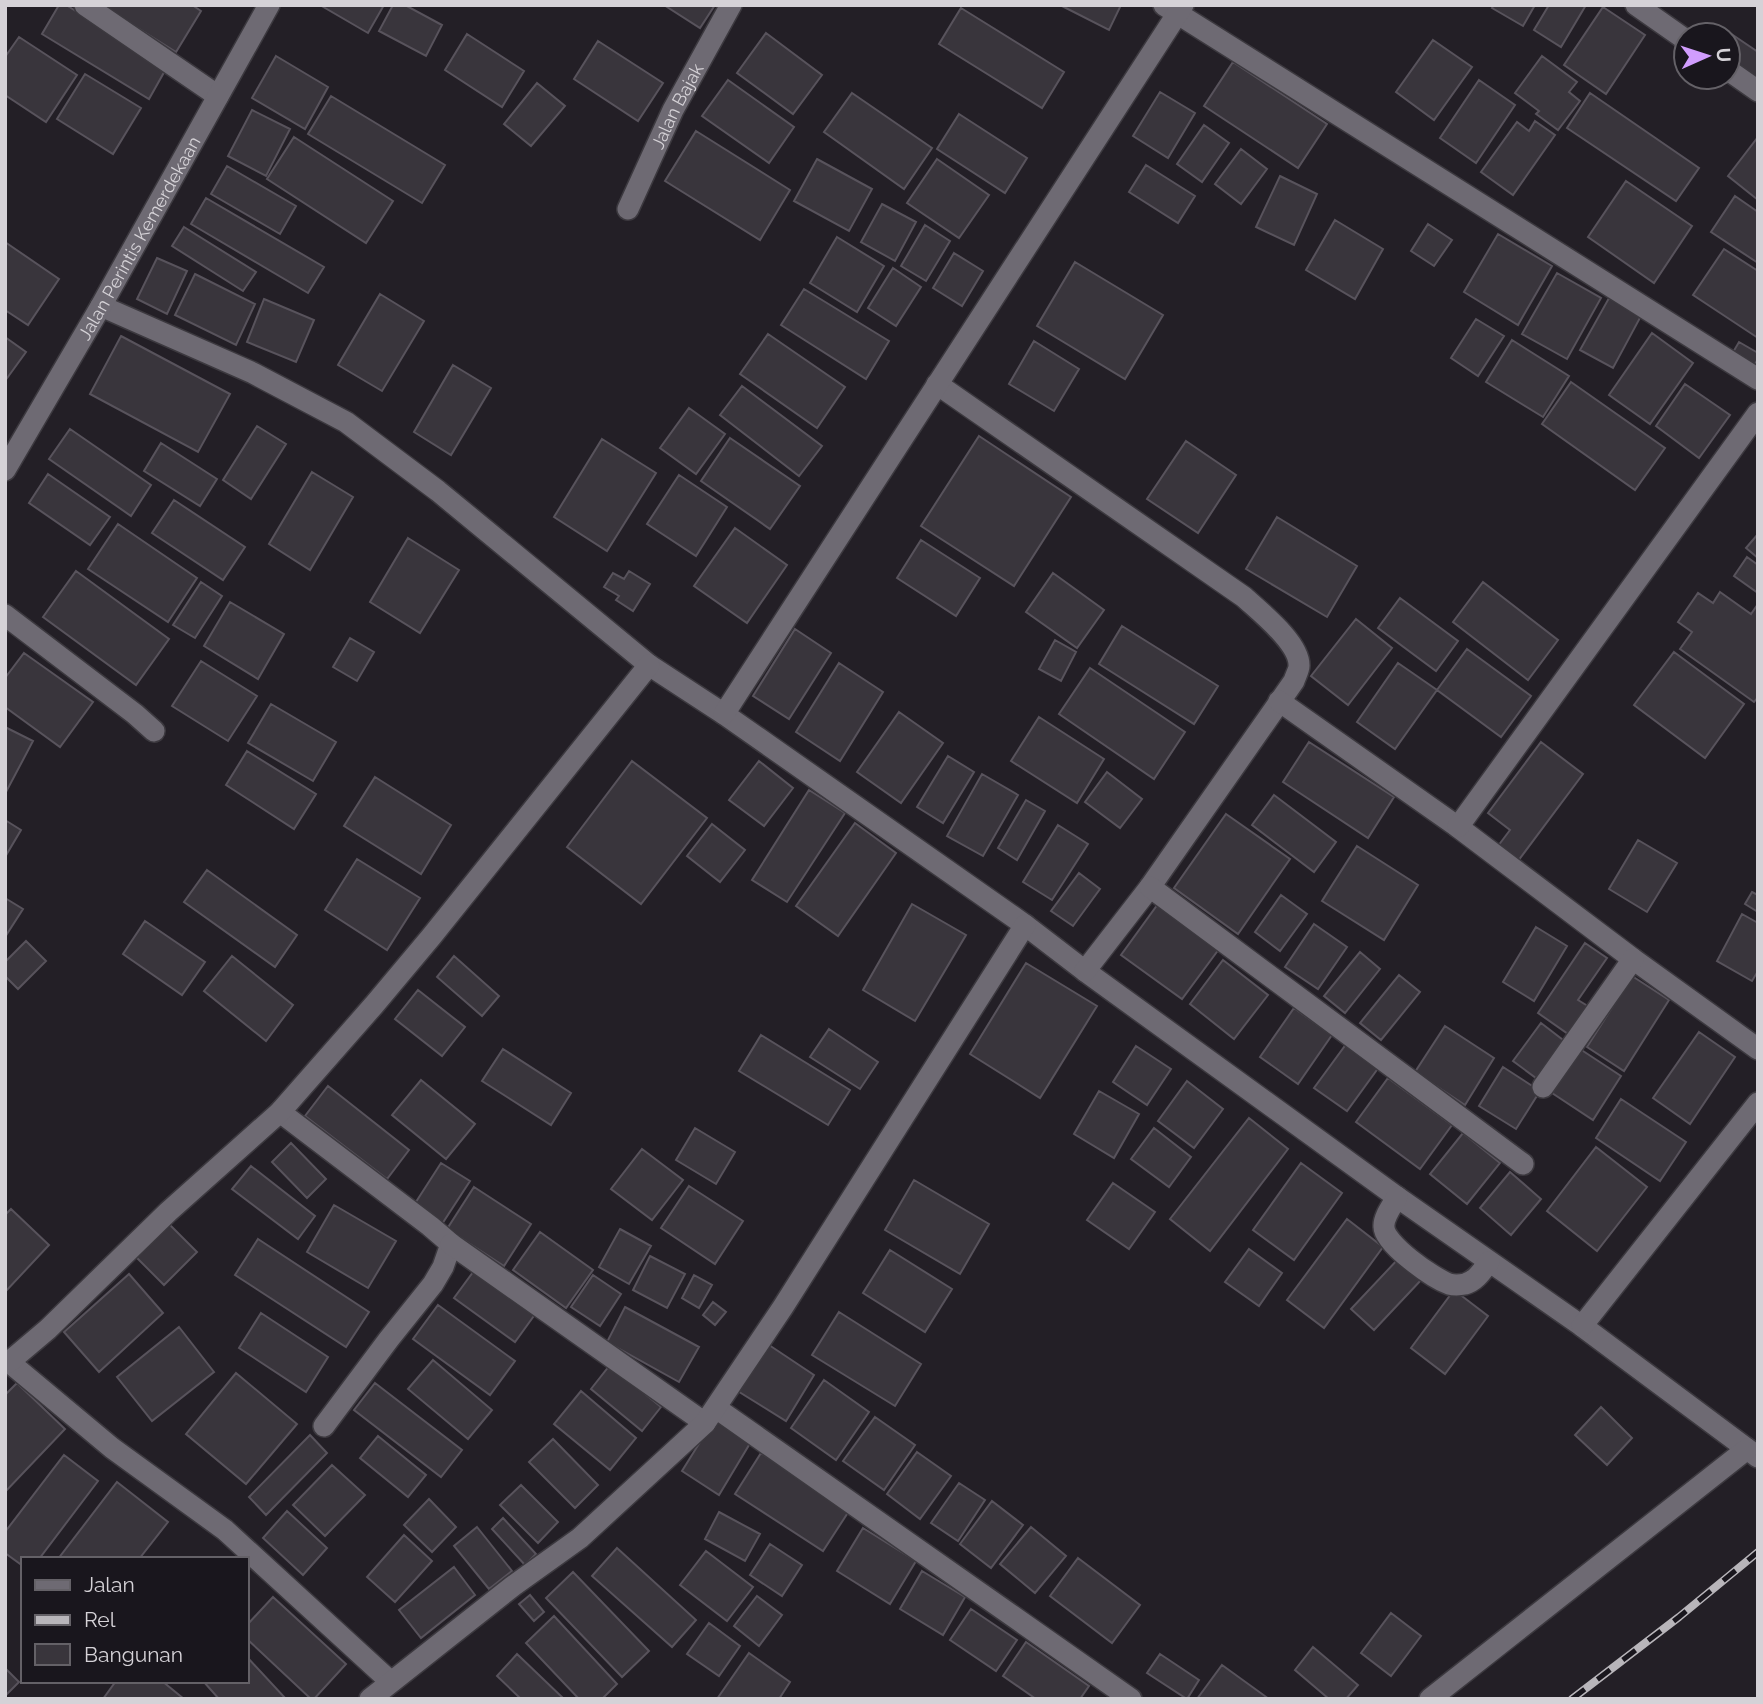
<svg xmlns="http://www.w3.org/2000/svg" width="1763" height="1704" font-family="Raleway,sans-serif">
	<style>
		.building { fill: #39353c; stroke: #58535c; stroke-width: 2 }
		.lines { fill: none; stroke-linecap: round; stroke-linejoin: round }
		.street-casing { stroke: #3c393f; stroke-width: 24 }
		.secondary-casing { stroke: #3c393f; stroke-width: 24 }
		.street { stroke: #6e6a73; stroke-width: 21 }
		.secondary { stroke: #6e6a73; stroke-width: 21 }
		.rail-casing { stroke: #b8b5ba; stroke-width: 8 }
		.rail { stroke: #19161d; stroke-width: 5; stroke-dasharray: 16; stroke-linecap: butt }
		.labels { text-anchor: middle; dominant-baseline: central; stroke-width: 5; stroke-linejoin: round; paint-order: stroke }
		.street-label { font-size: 18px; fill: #d5d2d7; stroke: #19161d }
	</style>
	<rect width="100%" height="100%" fill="#231f26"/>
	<path class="building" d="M59 5H66L167 67 149 99 42 34Z
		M101 5H192L201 11 176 52Z
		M320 5H384L368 33Z
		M393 5H405L442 25 426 56 379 31Z
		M664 5H715L700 28Z
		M1060 5H1121L1109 30Z
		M1494 5H1535L1523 26 1492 8Z
		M1549 5H1586L1561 47 1534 30Z
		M1603 7 1645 35 1606 94 1564 65Z
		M961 8 1064 72 1042 108 939 44Z
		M1724 29 1758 52V82L1728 62V35H1720Z
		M766 33 822 75 793 114 737 73Z
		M467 34 524 71 502 107 445 70Z
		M19 37 77 75 46 122 5 95V57Z
		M1433 40 1472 67 1434 120 1396 92Z
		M598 41 663 83 638 121 574 79Z
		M276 56 328 87 305 129 252 98Z
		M1542 56 1577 82 1569 92 1580 101 1558 130 1536 114 1539 111 1515 93Z
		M1233 62 1327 124 1298 168 1204 106Z
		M85 74 141 108 113 154 57 119Z
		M728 80 794 127 769 163 702 116Z
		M1479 80 1515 105 1476 163 1440 138Z
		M537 83 565 106 531 146 504 124Z
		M1160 92 1195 113 1168 158 1133 136Z
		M852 93 932 148 904 189 824 132Z
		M1590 93 1699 168 1676 201 1567 128Z
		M331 96 445 165 422 203 308 134Z
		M252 110 290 129 266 176 228 156Z
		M959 114 1027 158 1005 193 937 149Z
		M1535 121 1555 135 1513 195 1481 172 1517 122 1529 131Z
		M1204 125 1229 143 1202 182 1177 164Z
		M696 131 790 190 760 240 665 181Z
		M294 137 393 201 366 243 267 179Z
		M1758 137V200L1728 176Z
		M1241 149 1267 169 1241 204 1215 184Z
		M817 159 872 189 849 231 794 201Z
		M937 159 989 195 959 238 907 203Z
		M1146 165 1195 196 1178 223 1129 192Z
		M227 166 296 206 280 234 211 194Z
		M1280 176 1317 194 1294 245 1256 227Z
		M1626 181 1692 226 1654 283 1588 237Z
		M1735 196 1758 212V263L1711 232Z
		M206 198 324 267 308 293 191 224Z
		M882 204 916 222 895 261 861 242Z
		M1335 220 1383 249 1355 299 1306 270Z
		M1428 224 1452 240 1434 266 1411 251Z
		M925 225 950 241 926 281 901 266Z
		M184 227 256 272 243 291 172 246Z
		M1498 234 1552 266 1518 325 1464 292Z
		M837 237 884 266 857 312 810 283Z
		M5 242 59 279 28 325 5 310Z
		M1724 249 1758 271V338L1693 295Z
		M954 253 983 271 962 306 933 288Z
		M157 258 187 271 167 314 137 299Z
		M1075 262 1163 315 1125 379 1037 326Z
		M893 268 921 287 896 326 868 308Z
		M1557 273 1601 298 1567 359 1522 334Z
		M195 274 255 304 236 345 175 315Z
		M804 289 889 341 866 379 781 325Z
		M380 294 424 321 382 391 338 365Z
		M1609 298 1641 316 1613 368 1580 350Z
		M264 299 314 320 296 362 247 342Z
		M1476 319 1504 336 1478 376 1451 358Z
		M1652 333 1693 363 1650 424 1609 395Z
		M768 334 845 387 817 428 740 374Z
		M121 336 230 394 198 452 90 394Z
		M5 337 26 352 5 381Z
		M1512 340 1569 376 1543 417 1486 382Z
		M1034 341 1079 369 1054 411 1009 384Z
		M1739 342 1758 353V359L1751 371 1729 359Z
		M453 365 491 388 451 455 414 432Z
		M1571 382 1665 448 1635 490 1542 424Z
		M1685 384 1730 415 1699 458 1656 426Z
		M742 386 822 446 799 476 720 415Z
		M689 408 725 434 696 474 660 448Z
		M257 426 286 444 251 499 223 480Z
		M70 429 151 485 131 516 49 459Z
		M979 436 1071 497 1014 586 921 526Z
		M730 438 800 486 770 529 701 481Z
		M602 439 656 473 607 551 554 517Z
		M1186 441 1236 475 1198 533 1147 499Z
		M161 443 217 479 200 506 144 471Z
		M312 472 353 497 310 570 269 544Z
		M48 474 110 517 90 545 29 503Z
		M679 475 727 507 696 556 647 524Z
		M174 500 245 547 223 580 152 533Z
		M1277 517 1357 566 1327 617 1246 569Z
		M118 524 197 578 168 622 88 569Z
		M735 528 787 565 747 623 694 586Z
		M1758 534V558L1746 548Z
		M408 538 459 570 420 633 370 602Z
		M921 540 980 578 956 616 897 578Z
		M1747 557 1758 565V593L1734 576Z
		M76 571 169 639 136 685 43 617Z
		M629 571 650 584 633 611 616 600 619 596 604 587 613 573 624 579Z
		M1053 573 1104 610 1077 648 1026 612Z
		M201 582 222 596 195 638 173 625Z
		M1483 582 1558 640 1528 680 1453 622Z
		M1720 592 1751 614 1758 604V697L1754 702 1680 649 1692 632 1678 622 1698 593 1713 603Z
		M1400 598 1458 641 1436 671 1378 628Z
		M230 602 284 634 258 679 204 646Z
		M1356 619 1392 648 1348 705 1311 676Z
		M1122 626 1218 686 1194 724 1099 664Z
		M795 629 831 653 789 719 753 696Z
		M350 638 374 652 357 681 333 667Z
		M1055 640 1076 652 1061 681 1039 669Z
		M1467 649 1531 696 1501 737 1437 690Z
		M1674 652 1744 704 1705 758 1634 705Z
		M24 653 93 702 60 747 5 707V678Z
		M201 661 257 696 228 741 172 706Z
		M839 663 883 692 840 761 796 732Z
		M1398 663 1437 690 1395 749 1357 722Z
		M1090 668 1185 732 1154 779 1059 714Z
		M271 704 336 742 313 781 248 743Z
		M899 712 943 743 901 803 857 772Z
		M1039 717 1104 759 1077 803 1011 761Z
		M5 727 33 741 6 792H5Z
		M1309 742 1394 797 1368 838 1283 782Z
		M1541 742 1583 774 1518 861 1498 846 1510 830 1488 813Z
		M247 751 316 794 294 829 226 785Z
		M948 756 974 772 943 823 917 807Z
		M632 761 707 818 641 904 567 847Z
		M759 761 793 788 764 826 729 800Z
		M1107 772 1142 799 1120 828 1085 802Z
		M982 774 1018 795 983 856 947 836Z
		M375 777 451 825 421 874 344 826Z
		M809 790 845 813 787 902 752 880Z
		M1274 795 1336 842 1314 872 1252 825Z
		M1026 800 1045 811 1017 860 998 848Z
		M1226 814 1290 859 1238 934 1174 888Z
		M5 820 21 830 5 857Z
		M855 823 896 853 838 936 796 906Z
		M712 824 745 850 720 882 687 856Z
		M1058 825 1088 844 1052 900 1023 882Z
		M1638 840 1677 863 1647 912 1609 889Z
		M1357 846 1418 885 1384 940 1322 901Z
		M357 859 420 898 387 950 325 910Z
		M207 870 297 935 275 967 184 902Z
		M1079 873 1100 889 1073 926 1051 911Z
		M1752 892 1758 895V912L1745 904Z
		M1281 895 1307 914 1280 951 1255 932Z
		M5 898 23 909 5 937Z
		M912 904 966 935 915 1021 863 990Z
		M1158 904 1219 949 1182 999 1121 955Z
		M1742 914 1758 923V971L1752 981 1717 961Z
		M145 921 205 962 182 995 123 954Z
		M1314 924 1347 947 1318 989 1285 967Z
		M1536 927 1567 946 1534 1001 1503 982Z
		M26 941 46 961 18 989 5 976V962Z
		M1585 943 1607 958 1578 1000 1591 1008 1571 1036 1538 1013Z
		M1360 952 1380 969 1345 1013 1324 996Z
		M232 956 293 1005 266 1041 204 991Z
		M454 956 499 996 482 1016 437 977Z
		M1223 960 1268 995 1234 1039 1190 1004Z
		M1026 963 1097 1006 1040 1098 970 1054Z
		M1399 975 1420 992 1381 1040 1360 1023Z
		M1632 976 1669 1000 1624 1071 1587 1047Z
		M418 990 465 1027 442 1056 395 1019Z
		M1294 1008 1332 1035 1298 1084 1260 1057Z
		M1541 1023 1567 1043 1540 1081 1513 1061Z
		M1445 1026 1494 1058 1465 1105 1415 1072Z
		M829 1029 878 1062 860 1089 810 1057Z
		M1699 1032 1735 1057 1690 1124 1653 1098Z
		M761 1035 850 1090 828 1125 739 1071Z
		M1347 1043 1379 1067 1347 1111 1314 1088Z
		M1136 1046 1171 1069 1147 1105 1113 1082Z
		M503 1049 571 1093 551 1125 482 1081Z
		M1580 1049 1621 1076 1593 1120 1552 1093Z
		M1503 1067 1540 1091 1516 1129 1479 1106Z
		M1388 1078 1452 1125 1420 1169 1356 1122Z
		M421 1080 475 1124 446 1159 392 1115Z
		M1187 1081 1223 1109 1194 1148 1158 1121Z
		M328 1086 409 1150 387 1179 305 1116Z
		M1099 1091 1139 1114 1114 1158 1074 1134Z
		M1621 1099 1686 1142 1660 1181 1596 1138Z
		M1249 1118 1288 1149 1210 1251 1170 1219Z
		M695 1128 735 1152 716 1184 676 1160Z
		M1154 1128 1191 1157 1169 1187 1131 1159Z
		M1463 1133 1500 1163 1467 1204 1430 1174Z
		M291 1143 326 1179 307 1198 272 1162Z
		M1596 1147 1647 1187 1597 1251 1547 1211Z
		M642 1149 683 1180 652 1220 611 1189Z
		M441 1163 470 1181 442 1224 414 1205Z
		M1301 1163 1342 1193 1294 1260 1253 1230Z
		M251 1166 315 1216 298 1239 232 1189Z
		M1510 1172 1541 1199 1511 1235 1480 1208Z
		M914 1180 989 1224 960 1274 885 1230Z
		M1113 1183 1155 1212 1129 1249 1087 1220Z
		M689 1186 743 1221 715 1264 661 1228Z
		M474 1187 531 1224 504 1266 447 1229Z
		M334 1205 396 1241 368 1288 307 1252Z
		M11 1209 49 1245 6 1291 5 1215Z
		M1347 1219 1383 1247 1324 1328 1287 1300Z
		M168 1223 197 1252 164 1285 135 1256Z
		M620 1229 651 1246 629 1284 599 1267Z
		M540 1232 593 1270 566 1308 513 1270Z
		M258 1239 369 1312 346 1347 235 1275Z
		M1249 1249 1282 1273 1259 1306 1225 1282Z
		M890 1250 952 1289 925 1332 863 1293Z
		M650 1256 685 1274 667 1308 633 1290Z
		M1400 1257 1423 1278 1374 1330 1351 1309Z
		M476 1268 536 1313 515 1342 454 1298Z
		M129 1274 163 1313 99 1372 64 1332Z
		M593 1275 621 1294 600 1326 571 1307Z
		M694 1275 712 1285 699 1308 682 1298Z
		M1454 1290 1488 1316 1445 1374 1411 1348Z
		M713 1302 726 1312 715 1325 703 1315Z
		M438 1305 515 1361 490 1395 413 1339Z
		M625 1307 699 1347 679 1382 607 1342Z
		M839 1312 921 1364 895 1406 812 1355Z
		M261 1313 328 1357 306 1392 239 1348Z
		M179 1327 214 1372 152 1421 117 1377Z
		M766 1343 814 1375 786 1421 736 1390Z
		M433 1360 492 1410 468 1439 408 1389Z
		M610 1365 661 1407 642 1431 591 1389Z
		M236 1373 297 1424 246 1484 186 1434Z
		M824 1380 869 1412 836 1460 791 1428Z
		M17 1383 65 1429 5 1492V1395Z
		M375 1383 462 1450 441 1477 354 1410Z
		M581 1391 636 1438 610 1470 554 1424Z
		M1601 1407 1632 1438 1607 1465 1575 1435Z
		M875 1417 915 1445 884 1490 843 1461Z
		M715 1418 752 1440 719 1495 682 1471Z
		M310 1435 327 1453 266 1515 249 1497Z
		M378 1436 426 1475 408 1497 360 1458Z
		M553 1439 598 1485 575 1508 529 1462Z
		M917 1452 951 1476 920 1519 887 1494Z
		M761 1453 849 1511 823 1551 735 1494Z
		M64 1455 98 1481 39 1559H23V1566L5 1553V1532Z
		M332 1465 365 1495 325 1536 293 1505Z
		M117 1482 168 1522 139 1559H58Z
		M959 1483 985 1500 958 1541 931 1523Z
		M521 1485 558 1522 538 1543 500 1505Z
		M429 1499 456 1527 432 1552 404 1525Z
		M992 1501 1023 1525 991 1568 960 1544Z
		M287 1511 327 1548 303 1575 263 1538Z
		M719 1512 760 1534 745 1561 705 1539Z
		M503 1518 536 1554 525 1565 492 1529Z
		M477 1527 512 1571 489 1589 454 1546Z
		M1031 1527 1066 1556 1035 1593 1000 1564Z
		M863 1528 916 1561 890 1604 837 1571Z
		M404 1535 432 1561 395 1602 367 1577Z
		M770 1544 802 1565 782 1596 750 1575Z
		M617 1548 696 1620 672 1647 592 1576Z
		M706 1551 753 1587 727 1621 680 1585Z
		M1078 1558 1140 1605 1112 1643 1050 1596Z
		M454 1567 475 1595 421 1638 399 1610Z
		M922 1571 965 1597 943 1635 900 1609Z
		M573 1572 649 1651 622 1677 546 1598Z
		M530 1595 544 1612 534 1621 519 1604Z
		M757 1596 782 1615 759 1646 734 1626Z
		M273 1597 346 1664 314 1699H311L247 1639V1625Z
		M971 1609 1017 1640 996 1671 950 1640Z
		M1391 1613 1421 1636 1391 1676 1361 1653Z
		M554 1616 617 1684 602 1699H579L526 1643Z
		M709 1623 740 1646 719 1676 687 1654Z
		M1026 1642 1089 1686 1080 1699H1036L1003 1676Z
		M1313 1647 1358 1685 1346 1699H1329L1295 1670Z
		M749 1653 790 1682 779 1699H717Z
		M517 1654 564 1699H521L497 1676Z
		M1160 1654 1199 1680 1187 1699 1147 1673Z
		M247 1657 286 1699H219L203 1681H247Z
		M1222 1665 1269 1699H1197Z
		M5 1668 19 1682 5 1696Z
		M116 1681H162L184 1699H103Z"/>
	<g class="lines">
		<g class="street-casing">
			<g id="street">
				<path d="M85 5 218 96"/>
				<path d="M1164 5 1758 379"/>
				<path d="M1636 5 1686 40"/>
				<path d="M1728 70 1758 91"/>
				<path id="s1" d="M628 209 673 110 731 5"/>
				<path d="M101 306 253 373 346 422 438 491 649 665 724 714 1025 925 1085 971 1397 1197 1582 1326 1758 1457"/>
				<path d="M937 384 1244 597C1259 611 1300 643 1299 666 1299 670 1295 677 1294 681L1150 887 1085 971"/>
				<path d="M5 615 135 714 154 731"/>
				<path d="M1279 701 1458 827 1633 959 1758 1049"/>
				<path d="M724 714 1183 5"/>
				<path d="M1458 827 1758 413"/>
				<path d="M1150 887 1523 1164"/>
				<path d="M1543 1087 1633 959"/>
				<path d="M280 1112 430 1226 451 1244 443 1267 433 1284 389 1339 324 1426"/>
				<path d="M1397 1197C1393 1205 1383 1217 1384 1227 1384 1244 1433 1278 1449 1284 1453 1285 1460 1285 1465 1284 1476 1281 1482 1271 1489 1262"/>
				<path d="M451 1244 705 1423"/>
				<path d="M1582 1326 1758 1103"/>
				<path d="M9 1362 112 1448 225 1530 391 1682"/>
				<path d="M5 1363 9 1362 48 1329 168 1212 280 1112 374 1005 431 937 649 665"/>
				<path d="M716 1408 1131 1699"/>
				<path d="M370 1699 513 1586 580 1538 705 1423 783 1307 1025 925"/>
				<path d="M1430 1699 1747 1449"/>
			</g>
		</g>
		<g class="secondary-casing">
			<g id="secondary">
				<path id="s2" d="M5 470 101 306 269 5"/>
			</g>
		</g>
		<use href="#street" class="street"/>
		<use href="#secondary" class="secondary"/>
		<g class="rail-casing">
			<path id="rail" d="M1572 1699 1679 1617 1758 1552"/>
		</g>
		<use href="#rail" class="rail"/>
	</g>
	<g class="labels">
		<g class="street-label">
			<text stroke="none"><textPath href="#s1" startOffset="114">Jalan Bajak</textPath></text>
			<text stroke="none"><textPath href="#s2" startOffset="268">Jalan Perintis Kemerdekaan</textPath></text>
		</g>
	</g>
	<rect width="1763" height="1704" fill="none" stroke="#d5d2d7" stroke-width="14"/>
	<rect x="21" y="1557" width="228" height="126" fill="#19161d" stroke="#646167" stroke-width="2"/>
	<rect x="35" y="1580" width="35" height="10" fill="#6e6a73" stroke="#646167" stroke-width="2"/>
	<text x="84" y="1592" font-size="21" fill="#d5d2d7">Jalan</text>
	<rect x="35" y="1615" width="35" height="10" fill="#b8b5ba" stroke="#646167" stroke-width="2"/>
	<text x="84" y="1627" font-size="21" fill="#d5d2d7">Rel</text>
	<rect x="35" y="1644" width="35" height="21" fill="#39353c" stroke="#646167" stroke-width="2"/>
	<text x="84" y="1662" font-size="21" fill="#d5d2d7">Bangunan</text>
	<g transform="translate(1707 56) rotate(87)"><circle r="33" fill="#19161d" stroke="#646167" stroke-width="2"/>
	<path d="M0-5L12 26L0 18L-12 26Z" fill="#d19dfe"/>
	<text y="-10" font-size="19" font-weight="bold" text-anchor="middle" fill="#d5d2d7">U</text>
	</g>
</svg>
